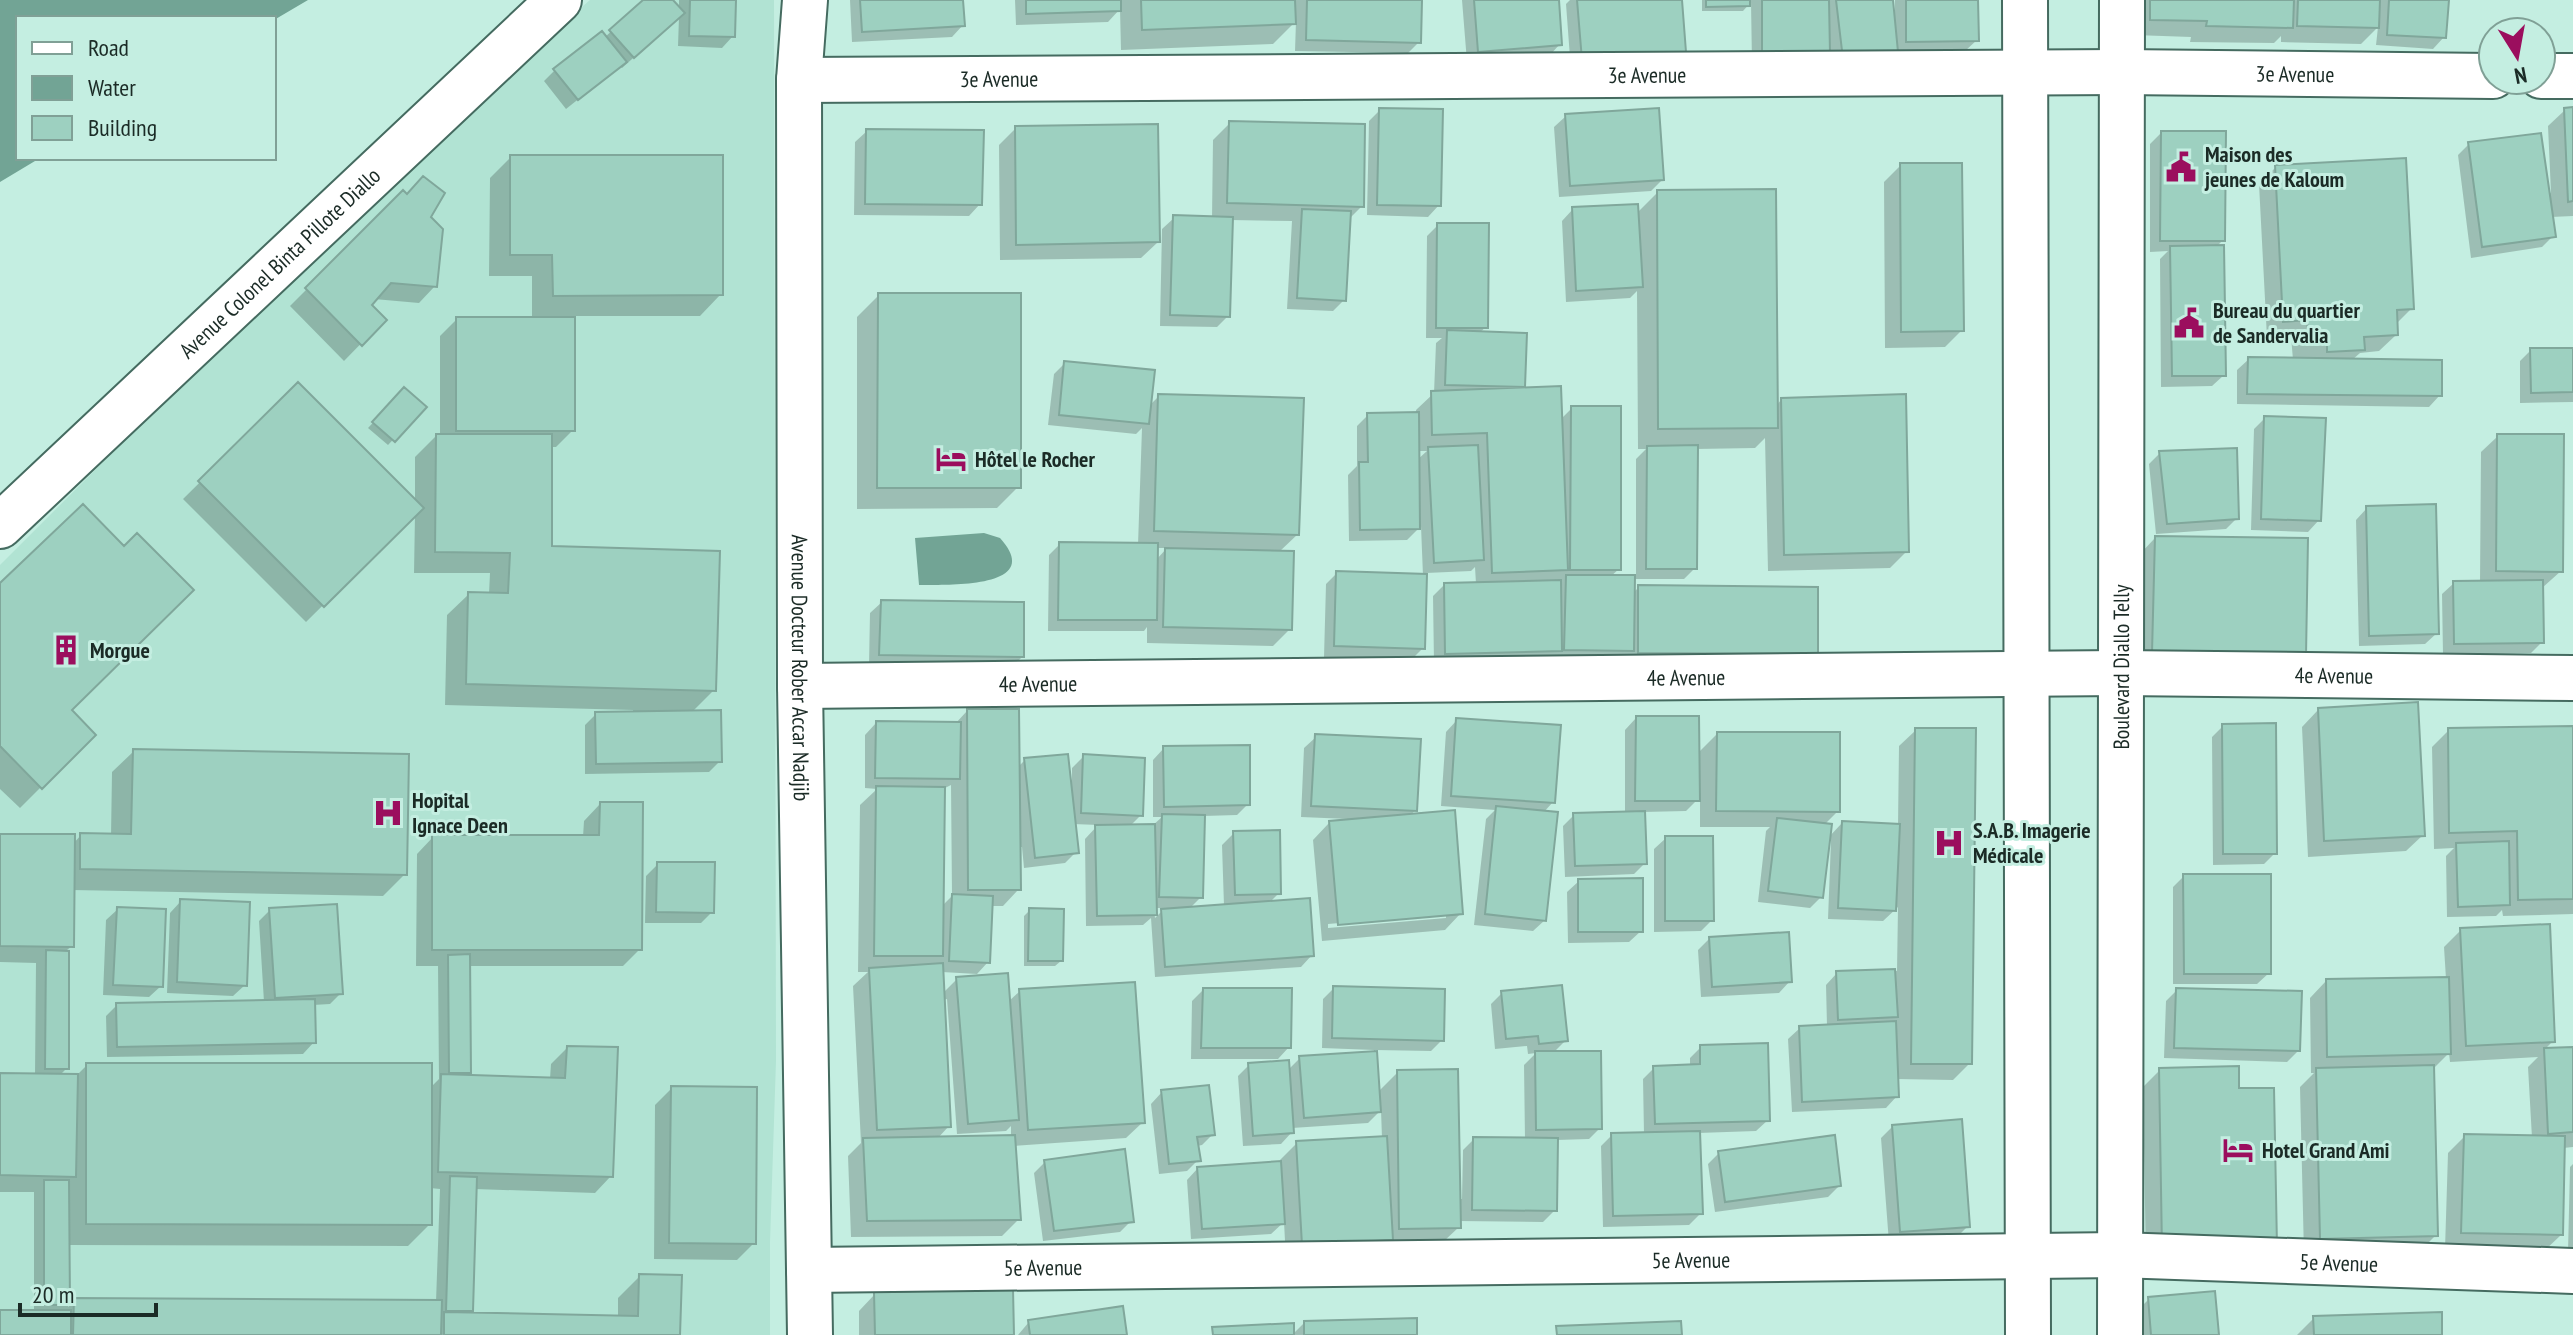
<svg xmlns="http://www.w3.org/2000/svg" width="2573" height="1335" font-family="'PT Sans Narrow',sans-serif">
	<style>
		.built { fill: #b1e3d3 }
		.water { fill: #72a495 }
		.shadow { fill: #0003; fill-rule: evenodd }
		.building { fill: #9dd0c0; stroke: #80a79b; stroke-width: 2 }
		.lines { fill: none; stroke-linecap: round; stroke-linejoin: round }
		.minor-casing { stroke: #456b60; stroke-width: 48 }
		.minor { stroke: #fff; stroke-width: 44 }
		.labels { text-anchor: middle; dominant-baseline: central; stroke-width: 6; stroke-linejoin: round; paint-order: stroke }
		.street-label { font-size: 22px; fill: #1b2b26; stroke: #c4eee1 }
		.poi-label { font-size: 22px; font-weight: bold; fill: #1b2b26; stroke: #c4eee1; text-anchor: start }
	</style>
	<rect width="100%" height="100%" fill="#c4eee1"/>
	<path class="built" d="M590 0H774L776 1061 770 1242V1335H0V565L396 169Z"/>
	<path class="water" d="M0 0H308L274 20V18H18V158H40L0 182Z
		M984 533 1000 538C1047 590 943 584 919 585L915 538Z"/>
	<path class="shadow" d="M646 0H670L679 10V0H734L733 36 722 48 678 46 679 17 622 68 620 66 566 109 544 81 555 70 605 37Z
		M850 0H961L963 25 952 37 852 42Z
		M1015 0H1420L1419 42 1408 53 1295 51 1296 21 1273 44 1121 50 1120 9 1108 22 1016 25Z
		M1462 0H1556L1560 44 1549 56 1467 62Z
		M1570 0H1680L1684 52 1673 63 1571 71 1566 4Z
		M1702 0H1891L1892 13 1895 12V0H1976L1977 40 1965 51 1832 69 1830 50 1752 64 1751 2 1743 11H1702Z
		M2134 0H2447L2444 37 2433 49 2376 45 2378 27 2361 44 2281 42V36L2274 43 2190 42 2191 37 2134 35Z
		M2573 109V216L2551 217 2553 236 2542 247 2471 258 2458 155 2469 144 2551 193 2548 126 2565 110Z
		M1380 110 1439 205 1428 217 1367 215 1369 121Z
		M1566 116 1662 180 1651 191 1559 197 1554 127Z
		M1230 123 1362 206 1349 219 1344 300 1333 311 1287 309 1292 221 1231 220 1228 316 1217 327 1160 326 1162 229 1174 218H1212L1213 140Z
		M1016 128 1158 242 1141 258 1000 260 999 145Z
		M867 131 980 204 969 216 854 215 855 142Z
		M2161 133 2223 240 2216 247 2224 375 2212 386 2161 387 2160 259 2168 251 2150 252V144Z
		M511 157 721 294 700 316H573V430L556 447H550V548L714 690 691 713 720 761 709 772 585 774V725L596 714 633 713V710L445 705 447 615 469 594H489L490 573H414L415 514 306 622 183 499 298 385 415 501V457L436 436H440V336L457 319H532V276H489L490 178Z
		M1901 165 1962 330 1945 347 1885 348 1884 182Z
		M2276 167 2412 308 2396 324V335L2379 351 2360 353 2352 360 2440 395 2429 407 2237 404V370L2249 359 2293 360 2291 336 2267 338 2259 184Z
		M1658 192 1776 406 1781 400 1907 551 1890 568 1768 571 1765 438 1755 448 1696 449 1695 568 1684 579H1633L1632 594 1639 587 1816 654 1799 670 1434 664 1433 596 1444 585 1476 584 1475 567 1471 571 1426 573 1423 648 1412 659 1324 657 1326 584 1337 573 1423 576 1421 526 1407 540 1349 541 1348 475 1357 466V426L1368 415 1416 414V410L1434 393 1436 343 1442 338H1426L1427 236 1438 225 1486 327 1479 333 1525 335 1523 389 1561 419 1572 408 1619 569 1610 577H1636V459L1646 449H1638L1637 291 1630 298 1566 302 1562 221 1573 209 1637 213ZM1417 451H1427L1417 460Z
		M403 193 429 217 435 286 419 303 374 299 369 305 384 320 344 361 290 306Z
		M879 295 1018 487 997 508 857 509V317Z
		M2531 350H2573V402L2520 403V361Z
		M1065 363 1149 406 1159 396 1298 534 1279 552 1290 629 1273 646 1147 643V627L1144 631H1048L1049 555 1060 544 1138 545 1142 428 1136 434 1048 425 1054 374ZM1156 548H1167L1156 560Z
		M404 390 424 407 388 445 368 428Z
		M2265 418 2319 520 2308 532 2251 530 2254 429Z
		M2498 436 2561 571 2542 588V642L2531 653 2443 655 2442 594 2454 583H2480L2481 452Z
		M2160 453 2237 518 2226 529 2156 534 2149 464Z
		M2367 508 2437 633 2425 644 2359 646 2356 520Z
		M2155 538 2306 540 2136 669 2139 555Z
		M0 586 69 710 93 735 20 808 0 789Z
		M882 602 1022 657 1011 668 869 665 870 613Z
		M2318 710 2423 835 2406 851 2308 857 2302 727Z
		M967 711 1018 767 1025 760 1072 786V768L1084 756 1141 815 1129 827 1152 826 1162 817H1153V760L1164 748 1248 804 1237 815 1203 816 1201 897 1189 909 1224 906 1222 845 1234 833 1279 893 1269 903 1312 955 1301 967 1155 977 1151 918 1143 925 1086 926 1085 839 1098 825 1073 824 1076 852 1065 863 1024 868 1022 847H1019V889L1003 906H990L988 962 977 974 942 972 943 993 957 979 1008 1002 1020 991 1143 1122 1126 1138 1014 1146 1019 1219 1002 1236 851 1237 848 1156 861 1143 853 986 868 972H858L860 805 877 789 865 788V735L876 723 955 724ZM951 785 952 896 942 906 943 789ZM1154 908H1165L1155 918ZM947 999 957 1134 1006 1131 1011 1126V1138L937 1139 949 1126 943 1000Z
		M1636 718 1697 754 1717 734 1838 811 1824 825 1828 838 1842 823 1898 826 1899 746 1916 730 1970 1063 1953 1080 1896 1079 1897 1096 1886 1108 1792 1112 1788 1039 1800 1028 1827 1026 1826 985 1837 973 1897 971 1898 907 1883 921 1828 919 1831 841H1828L1821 897 1810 908 1758 902 1766 831 1770 827H1700V797L1686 811 1643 812 1645 863 1634 874 1565 877 1563 826 1574 815 1625 814V730Z
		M1457 720 1553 802 1543 813 1545 920 1533 931 1474 925 1486 819 1495 810 1441 806 1446 732Z
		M2223 726 2275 853 2264 864 2213 865 2212 737Z
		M2573 728V914L2503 916 2502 910 2496 916 2447 917 2446 856 2454 848 2434 849 2432 747 2449 730Z
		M1316 737 1416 810 1409 816 1461 913 1445 930 1322 941 1313 840 1329 823 1348 821V819L1301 817 1304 748ZM1446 914V918L1328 928V924Z
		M134 751 405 874 383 896 72 890V946L67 950V1068L59 1076H76L87 1065 430 1088 439 1079 438 966H416L417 854 433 837H583L584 821 600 804 640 949 623 966H468L469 1072 464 1077 550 1079 551 1064 567 1048 611 1176 595 1193 475 1189 471 1310 466 1315 618 1317V1298L640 1276 678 1335H0V1312H34V1192H0V1075H35L36 963 0 962V836L73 844 81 835 111 836 112 772ZM430 1188 440 1189 436 1302 75 1300 68 1307 67 1245 408 1246 430 1224Z
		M1666 838 1712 920 1701 931 1654 932V849Z
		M658 864 712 912 701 923H645L646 876Z
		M2184 876 2269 973 2257 984H2173V887Z
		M1579 881 1641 931 1629 942 1568 943 1567 892Z
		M181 901 245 985 233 996 167 993 170 913Z
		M118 909 161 986 149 997 103 995 106 920Z
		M270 910 341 993 330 1004 313 1005 314 1042 303 1054 107 1057 106 1016 117 1005 264 1002 259 921Z
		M1030 910 1061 961 1055 966H1024V916Z
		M2461 930 2553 1041 2544 1050 2573 1049V1147L2563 1148 2561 1235 2544 1251 2445 1249 2448 1153 2465 1136 2532 1138 2528 1067 2538 1057 2450 1062 2449 1053 2432 1070 2436 1235 2419 1252 2304 1255 2300 1087 2314 1073H2311L2310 998 2326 981 2446 979 2444 947Z
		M1710 938 1790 981 1779 993 1701 997 1698 950Z
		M1334 988 1442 1040 1431 1051 1375 1050 1378 1092 1398 1072 1458 1199H1462L1463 1150 1474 1139 1525 1140 1524 1065 1536 1053 1528 1054 1527 1046 1495 1049 1491 1004 1502 993 1566 1040 1553 1053 1600 1128 1589 1139 1556 1140 1555 1210 1543 1222 1458 1221 1459 1227 1442 1243 1286 1260 1284 1222 1271 1234 1191 1239 1187 1180 1198 1168 1280 1163V1160L1297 1143 1382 1138 1381 1110 1368 1123 1292 1128V1132L1281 1144 1243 1146 1238 1076 1249 1065 1288 1070 1300 1058 1374 1053V1050L1322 1048 1323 999Z
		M1203 990 1289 1047 1278 1059H1191L1192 1001Z
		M2177 990 2298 1051 2287 1062 2164 1058 2166 1001Z
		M1701 1047 1768 1120 1756 1131 1698 1133 1701 1213 1689 1225 1603 1227 1601 1146 1612 1135 1644 1134 1643 1079 1654 1068 1690 1066V1058Z
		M2160 1070 2237 1090 2146 1265 2143 1087Z
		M672 1088 754 1243 737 1260 654 1259 655 1105Z
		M1162 1092 1213 1134 1202 1145 1197 1146 1198 1160 1187 1171 1159 1174 1151 1104Z
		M1892 1127 1968 1226 1956 1238 1889 1243 1881 1138Z
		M1719 1153 1839 1186 1828 1197 1715 1212 1708 1164Z
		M1045 1162 1131 1221 1120 1232 1043 1241 1034 1173Z
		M2573 1164V1252H2568L2570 1167Z
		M875 1294 1012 1335H859V1311Z
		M2149 1299 2217 1335H2134L2132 1316Z
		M2314 1318 2440 1335H2297Z
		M1029 1322 1125 1335H1018Z
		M1304 1323 1415 1335H1292Z"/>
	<path class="building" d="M643 0H673L685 13 634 58 609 30Z
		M690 0H736L735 37 689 36Z
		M860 0H963L965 26 862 32Z
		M1026 0H1121V11L1026 14Z
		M1141 0H1295L1296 24 1142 30Z
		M1307 0H1422L1421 43 1306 40Z
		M1474 0H1559L1562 45 1478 52Z
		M1577 0H1682L1686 52 1582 60Z
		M1706 0H1750V6L1706 7Z
		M1762 0H1829L1830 53 1762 54Z
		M1836 0H1893L1898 52 1843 59Z
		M1906 0H1978L1979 41 1906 42Z
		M2150 0H2294L2293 28 2206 26 2207 21 2150 20Z
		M2298 0H2380L2379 28 2297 26Z
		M2389 0H2449L2446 38 2387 35Z
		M602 31 627 62 578 100 553 69Z
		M2573 107V201L2568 202 2564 108Z
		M1379 108 1443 109 1441 206 1377 205Z
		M1659 108 1664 180 1570 186 1565 114Z
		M1229 121 1365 124 1364 207 1227 203Z
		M1158 124 1160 242 1016 245 1015 126Z
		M866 129 984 130 982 205 865 204Z
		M2161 131H2226L2225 241H2160Z
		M2541 133 2556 237 2482 247 2468 142Z
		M510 155H723V295L553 296 552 255H510Z
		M2406 158 2414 309 2397 310 2398 335 2364 337 2365 350 2327 352V342L2309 343 2307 320 2283 322 2275 165Z
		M1900 163H1962L1964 331 1901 332Z
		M423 176 445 193 431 217 443 229 437 287 391 283 372 305 387 320 362 346 305 288 403 190 407 194Z
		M1776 189 1778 428 1658 429 1657 190Z
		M1638 204 1643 287 1576 291 1572 207Z
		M1302 209 1351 211 1346 301 1297 298Z
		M1173 215 1233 217 1230 317 1170 315Z
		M1437 223H1489L1488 328H1436Z
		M2224 245 2226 376H2172L2170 246Z
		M878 293H1021V488H877Z
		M456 317H575V431H456Z
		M1447 330 1527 333 1525 387 1445 385Z
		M2530 348H2573V392L2531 393Z
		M2248 357 2442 360V396L2247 394Z
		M1064 361 1155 370 1149 424 1059 415Z
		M298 382 424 508 324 607 198 481Z
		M1561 386 1568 570 1492 573 1487 433 1432 435 1431 391Z
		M404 387 427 407 395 442 372 422Z
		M1158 394 1304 398 1299 535 1154 531Z
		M1906 394 1909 552 1784 555 1781 398Z
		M1571 406H1621V570H1570Z
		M1419 412 1420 529 1360 530 1359 462H1368L1367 413Z
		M2264 416 2326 418 2321 521 2261 519Z
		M436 434H552V546L720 551 716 691 466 684 468 592 508 593 510 553 435 552Z
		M2497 434H2564L2563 572 2496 571Z
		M1478 445 1484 560 1434 563 1428 447Z
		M1698 445 1697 569H1646L1647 446Z
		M2237 448 2239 519 2167 524 2159 451Z
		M83 504 124 546 137 533 194 590 72 710 96 735 42 789 0 746V583Z
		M2436 504 2439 634 2369 636 2366 506Z
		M2155 536 2308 538 2306 656 2152 653Z
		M1059 542 1158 543 1157 620H1058Z
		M1165 548 1294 551 1292 630 1163 627Z
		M1336 571 1427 574 1425 649 1334 646Z
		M1566 575H1635L1634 651 1564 650Z
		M1561 580 1562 651 1445 654 1444 583Z
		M2543 580 2544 643 2454 644 2453 581Z
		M1638 585 1818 587V654L1638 653Z
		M881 600 1024 602V657L879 655Z
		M2418 702 2425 836 2324 841 2318 708Z
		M967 709H1019L1021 890H968Z
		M721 710 722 762 596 764 595 712Z
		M1636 716H1699L1700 801H1635Z
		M1456 718 1561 725 1555 803 1451 796Z
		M876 721 961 722 960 779 875 778Z
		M2276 723 2277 854H2223L2222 724Z
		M2573 726V899L2518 900 2517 831 2449 833 2448 728Z
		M1915 728H1976L1972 1064H1911Z
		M1717 732H1840V812L1716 811Z
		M1315 734 1421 739 1417 811 1311 806Z
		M1250 745V805L1164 807 1163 746Z
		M133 749 409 754 407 875 80 869V833L131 834Z
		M1068 754 1079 853 1035 858 1024 758Z
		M1083 754 1145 758 1143 816 1081 813Z
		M876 786 945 787 943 956H874Z
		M600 802H643L642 950H432V835H599Z
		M1496 806 1558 812 1546 921 1485 914Z
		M1455 810 1463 914 1338 925 1329 821Z
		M1645 811 1647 864 1575 866 1573 813Z
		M1162 814 1205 815 1203 898 1159 897Z
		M1777 818 1832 824 1823 898 1768 891Z
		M1842 821 1900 824 1896 911 1838 908Z
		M1155 824 1157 915 1097 916 1095 825Z
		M1280 830 1281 894 1235 895 1233 831Z
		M0 834H75L74 947 0 946Z
		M1665 836H1713L1714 921H1665Z
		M2509 841 2510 905 2458 907 2456 843Z
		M657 862H715L714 913 656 912Z
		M2183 874H2271V974H2184Z
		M1643 878V932H1578V879Z
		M952 894 993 896 990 963 949 961Z
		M1310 898 1314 956 1165 967 1161 909Z
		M180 899 250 902 247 986 177 982Z
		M337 904 343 994 275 998 269 908Z
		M117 907 166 909 163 987 113 985Z
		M1029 908 1064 909 1063 961H1028Z
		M2550 924 2555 1042 2466 1046 2460 928Z
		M1789 932 1792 982 1712 987 1709 937Z
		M46 950 69 951V1069H45Z
		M470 954 471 1073H449L448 955Z
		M943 963 951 1127 877 1130 869 968Z
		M1895 969 1898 1017 1838 1020 1836 971Z
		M1008 973 1019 1120 968 1124 956 977Z
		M2449 977 2451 1054 2327 1057 2326 979Z
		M1135 982 1145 1123 1028 1130 1019 989Z
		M1562 985 1568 1041 1539 1044 1538 1036 1506 1039 1501 991Z
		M1333 986 1445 989 1444 1041 1332 1038Z
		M1203 988H1292L1291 1048H1201Z
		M2176 988 2302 991 2300 1051 2174 1048Z
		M315 999 316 1043 117 1047 116 1003Z
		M1896 1021 1899 1097 1802 1102 1799 1026Z
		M1768 1043 1770 1121 1655 1124 1653 1066 1700 1064V1045Z
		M567 1046 618 1047 613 1177 438 1172 441 1074 565 1078Z
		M2573 1047V1132L2548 1134 2544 1048Z
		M1377 1051 1381 1112 1304 1118 1299 1056Z
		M1535 1051H1601L1602 1129 1536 1130Z
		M1289 1060 1294 1133 1253 1136 1248 1063Z
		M86 1063H432V1225L86 1224Z
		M2434 1065 2438 1236 2320 1239 2316 1068Z
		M2239 1066V1088H2274L2277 1247 2162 1249 2159 1068Z
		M1458 1069 1461 1228 1399 1229 1397 1070Z
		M0 1073 78 1074 76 1177 0 1175Z
		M1209 1085 1215 1135 1197 1137 1201 1161 1169 1164 1161 1090Z
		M671 1086 757 1087 756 1244 669 1243Z
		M1962 1119 1970 1227 1900 1232 1892 1125Z
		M1700 1131 1703 1214 1613 1216 1611 1133Z
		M2464 1134 2565 1136 2563 1235 2461 1233Z
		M1015 1135 1021 1220 867 1221 863 1138Z
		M1835 1135 1841 1186 1725 1202 1718 1151Z
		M1387 1136 1393 1240 1302 1245 1296 1141Z
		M1473 1137 1558 1138 1557 1211 1472 1210Z
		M1125 1149 1134 1222 1054 1231 1044 1160Z
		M1281 1161 1285 1224 1202 1229 1197 1167Z
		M450 1176 477 1177 473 1311H446Z
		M44 1180H69L70 1305H44Z
		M639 1274 682 1275 680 1335H444V1312L638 1316Z
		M1013 1289 1014 1335H875L874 1292Z
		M2215 1291 2219 1335H2151L2148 1297Z
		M74 1298 442 1300 441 1335H73Z
		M1123 1306 1127 1335H1030L1028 1320Z
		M0 1310H71V1335H0Z
		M2442 1312V1335H2314L2313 1316Z
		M1417 1318V1335H1304V1321Z
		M1681 1321 1682 1335H1557L1556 1326Z
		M1294 1323V1335H1213L1212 1327Z"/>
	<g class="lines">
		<g class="minor-casing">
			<g id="minor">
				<path id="s1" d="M805 0 799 80 800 686 810 1335"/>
				<path d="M2025 0 2028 1335"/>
				<path d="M2541 76H2573"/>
				<path id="s2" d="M799 80 2121 72 2493 76"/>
				<path id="s3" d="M0 526 559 0"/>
				<path id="s4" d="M800 686 2120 673 2573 678"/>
				<path id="s5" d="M809 1270 2119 1255 2573 1271"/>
				<path id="s6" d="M2120 1335 2122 0"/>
			</g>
		</g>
		<use href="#minor" class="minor"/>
	</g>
	<defs>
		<g id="civic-bare" transform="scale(2.4)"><path d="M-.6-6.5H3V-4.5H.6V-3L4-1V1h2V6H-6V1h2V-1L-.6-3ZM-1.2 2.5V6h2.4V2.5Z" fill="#9b0e5e" stroke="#c4eee1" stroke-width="2.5" paint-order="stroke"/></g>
		<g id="hotel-bare" transform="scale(2.4)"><path d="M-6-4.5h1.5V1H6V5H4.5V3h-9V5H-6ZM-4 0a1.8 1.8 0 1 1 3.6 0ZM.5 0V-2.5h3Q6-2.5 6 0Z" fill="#9b0e5e" stroke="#c4eee1" stroke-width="2.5" paint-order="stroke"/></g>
		<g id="building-bare" transform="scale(2.4)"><path d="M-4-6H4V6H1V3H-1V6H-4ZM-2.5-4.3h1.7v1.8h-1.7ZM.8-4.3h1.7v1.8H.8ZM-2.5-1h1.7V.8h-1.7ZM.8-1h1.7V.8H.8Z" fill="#9b0e5e" stroke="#c4eee1" stroke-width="2.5" paint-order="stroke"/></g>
		<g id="hospital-bare" transform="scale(2.4)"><path d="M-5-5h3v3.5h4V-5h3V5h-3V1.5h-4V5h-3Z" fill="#9b0e5e" stroke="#c4eee1" stroke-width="2.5" paint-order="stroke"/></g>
	</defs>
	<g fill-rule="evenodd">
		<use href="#civic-bare" x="2181" y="167"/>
		<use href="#civic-bare" x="2189" y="323"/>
		<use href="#hotel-bare" x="951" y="459"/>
		<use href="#building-bare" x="66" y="650"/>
		<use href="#hospital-bare" x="388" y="813"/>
		<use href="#hospital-bare" x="1949" y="843"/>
		<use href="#hotel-bare" x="2238" y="1150"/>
	</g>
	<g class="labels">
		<g class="street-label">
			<text stroke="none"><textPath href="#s2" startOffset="848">3e Avenue</textPath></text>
			<text stroke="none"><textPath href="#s2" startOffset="1496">3e Avenue</textPath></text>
			<text stroke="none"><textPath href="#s2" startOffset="200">3e Avenue</textPath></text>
			<text stroke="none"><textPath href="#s3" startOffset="384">Avenue Colonel Binta Pillote Diallo</textPath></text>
			<text stroke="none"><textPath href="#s1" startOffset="668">Avenue Docteur Rober Accar Nadjib</textPath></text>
			<text stroke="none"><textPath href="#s6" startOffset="668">Boulevard Diallo Telly</textPath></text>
			<text stroke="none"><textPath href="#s4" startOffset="1534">4e Avenue</textPath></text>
			<text stroke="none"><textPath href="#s4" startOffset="886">4e Avenue</textPath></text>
			<text stroke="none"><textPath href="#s4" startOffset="238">4e Avenue</textPath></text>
			<text stroke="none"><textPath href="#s5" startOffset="882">5e Avenue</textPath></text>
			<text stroke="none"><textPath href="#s5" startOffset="1530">5e Avenue</textPath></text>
			<text stroke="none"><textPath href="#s5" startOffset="234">5e Avenue</textPath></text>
		</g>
		<g class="poi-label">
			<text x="2205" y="154">Maison des<tspan x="2205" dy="25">jeunes de Kaloum</tspan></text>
			<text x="2213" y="310">Bureau du quartier<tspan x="2213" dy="25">de Sandervalia</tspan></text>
			<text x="975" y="459">Hôtel le Rocher</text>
			<text x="90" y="650">Morgue</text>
			<text x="412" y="800">Hopital<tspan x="412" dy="25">Ignace Deen</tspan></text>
			<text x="1973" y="830">S.A.B. Imagerie<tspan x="1973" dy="25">Médicale</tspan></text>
			<text x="2262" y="1150">Hotel Grand Ami</text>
		</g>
	</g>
	<rect x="16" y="16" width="260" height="144" fill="#c4eee1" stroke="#80a096" stroke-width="2"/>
	<rect x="32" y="42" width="40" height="12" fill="#ffffff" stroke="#80a096" stroke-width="2"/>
	<text x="88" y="56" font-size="24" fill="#1b2b26">Road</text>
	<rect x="32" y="76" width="40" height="24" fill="#72a495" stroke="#80a096" stroke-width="2"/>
	<text x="88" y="96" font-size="24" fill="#1b2b26">Water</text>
	<rect x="32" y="116" width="40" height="24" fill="#9dd0c0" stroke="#80a096" stroke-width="2"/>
	<text x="88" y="136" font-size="24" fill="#1b2b26">Building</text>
	<g transform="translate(2517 56) rotate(169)"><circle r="38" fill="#c4eee1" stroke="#80a096" stroke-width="2"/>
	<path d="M0-6L14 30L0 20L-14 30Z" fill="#9b0e5e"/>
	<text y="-12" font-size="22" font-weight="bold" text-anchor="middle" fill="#1b2b26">N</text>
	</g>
	<path d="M20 1303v12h136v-12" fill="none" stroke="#1b2b26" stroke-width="4"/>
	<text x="32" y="1303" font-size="24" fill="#1b2b26" stroke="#c4eee1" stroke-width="6" paint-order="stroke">20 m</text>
</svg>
